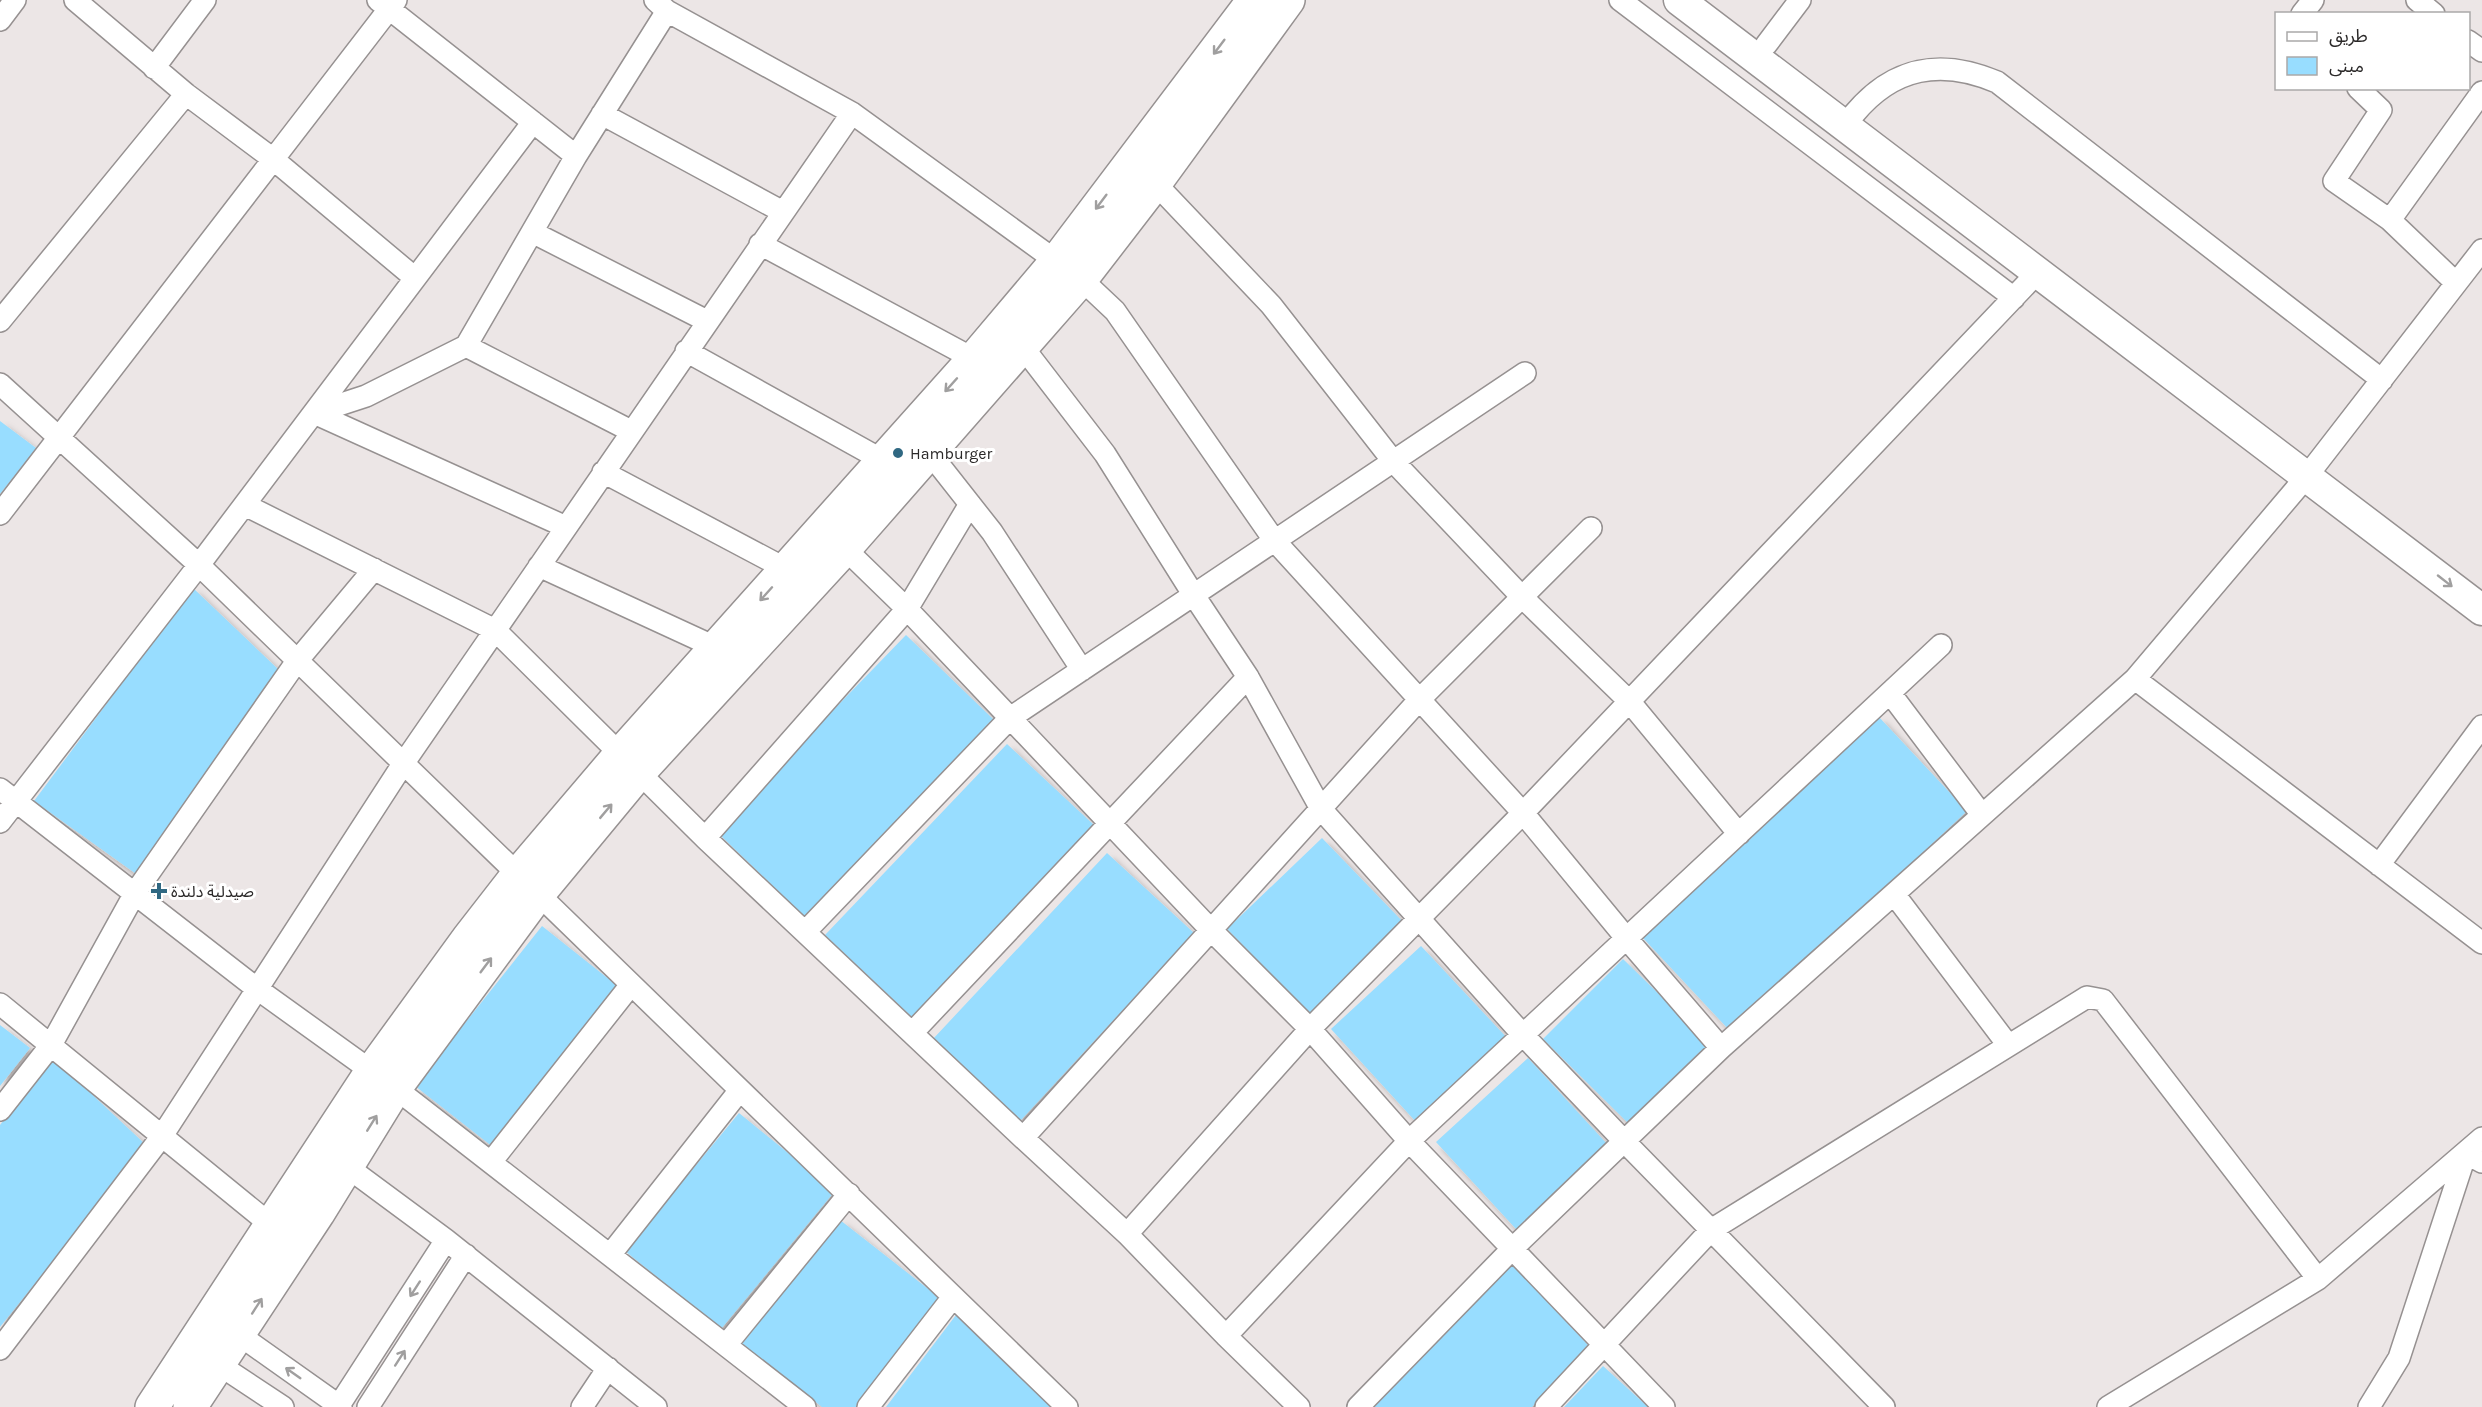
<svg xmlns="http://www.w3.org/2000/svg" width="2482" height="1407" font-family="Karla,'Noto Sans Arabic',sans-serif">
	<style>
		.building { fill: #98ddff; filter: url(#shadow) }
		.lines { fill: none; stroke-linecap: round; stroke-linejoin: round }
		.street-casing { stroke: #969191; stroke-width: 24 }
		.secondary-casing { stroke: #969191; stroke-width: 33 }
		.primary-casing { stroke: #969191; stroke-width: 36 }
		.street { stroke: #fff; stroke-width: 21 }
		.secondary { stroke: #fff; stroke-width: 30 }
		.primary { stroke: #fff; stroke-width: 33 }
		.oneway { stroke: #a09f9f }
		.poi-dot { fill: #306882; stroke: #fff; stroke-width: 2 }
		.labels { text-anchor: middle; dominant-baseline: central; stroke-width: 6; stroke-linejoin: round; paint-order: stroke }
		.poi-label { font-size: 16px; fill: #2b2929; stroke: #fff; text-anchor: start }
	</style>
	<defs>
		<filter id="shadow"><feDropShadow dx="5.5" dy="5.5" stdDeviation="3" flood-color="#0004"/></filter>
	</defs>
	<rect width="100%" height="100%" fill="#ece6e6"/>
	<path class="building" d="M0 421 36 448 0 494Z
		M193 588 280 671 139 876 34 801Z
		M906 635 994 720 804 916 716 831Z
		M1879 717 1967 811 1731 1032 1643 938Z
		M1007 744 1095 826 913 1018 825 935Z
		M1322 838 1404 923 1310 1014 1227 929Z
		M1107 853 1194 933 1021 1120 933 1039Z
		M542 926 620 988 493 1147 415 1086Z
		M1421 946 1508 1039 1417 1123 1331 1029Z
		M1623 959 1710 1044 1630 1125 1543 1039Z
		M0 1025 30 1048 0 1086Z
		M52 1057 146 1145 0 1327V1125Z
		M1528 1058 1608 1145 1516 1229 1436 1142Z
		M739 1113 835 1191 721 1329 625 1251Z
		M840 1220 941 1299 856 1407H822L742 1344Z
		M1512 1264 1588 1345 1532 1407H1374Z
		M956 1315 1053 1407H886Z
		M1603 1366 1648 1407H1564Z"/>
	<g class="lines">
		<g class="street-casing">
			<path id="street" d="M378 0 576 156
				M655 0 667 11 852 113 1081 279 1115 311 1274 540 1523 813 1627 939 1721 1048
				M1620 0 2014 298
				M2417 0 2434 14
				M2302 14 2313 0
				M0 20 15 0
				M2468 41 2482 51
				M1766 45 1800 0
				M154 68 205 0
				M2358 88 2381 110 2334 181 2390 220
				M186 94 273 159 415 278
				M602 114 783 212
				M1854 114C1893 67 1941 58 1997 82L2382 380
				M1155 183 1271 305 1393 461 1522 597 1629 701 1739 834
				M532 232 707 321
				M760 244 974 359
				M2456 283 2390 220 2482 92
				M0 321 186 94 75 0
				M466 346 631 431
				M1022 346 1105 454 1193 594 1248 677 1321 809 1523 1035 1624 1141 1884 1407
				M686 351 884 461
				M0 384 199 565 533 122
				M314 413 366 396 466 346 576 156 667 11
				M314 413 566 527
				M929 452 992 532 1082 670
				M603 472 788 570
				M245 505 495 630 705 838 1023 1138 1127 1234 1226 1336 1299 1407
				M0 514 396 0
				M836 540 907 609 1211 930 1310 1029 1409 1141 1664 1407
				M539 566 717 648
				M2135 679 2482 943
				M1890 693 1982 815
				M0 789 256 988 395 1088 805 1407
				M0 822 199 565 1067 1407
				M705 838 907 609 970 504
				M2379 865 2482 726
				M1894 894 2008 1045
				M805 932 1010 718 1525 373
				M0 1004 271 1225
				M912 1033 1248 677
				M0 1110 51 1045 135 893 297 661 374 569
				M1023 1138 1419 700 1591 528
				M491 1162 630 986
				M346 1166 446 1240 656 1407
				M1127 1234 1310 1029 1523 813 2038 272
				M610 1255 740 1090
				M238 1334 341 1407
				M1226 1336 1409 1141 1941 645
				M726 1345 849 1194
				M0 1349 162 1136 403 764 852 113
				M218 1364 283 1407
				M338 1407 446 1240
				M368 1407 466 1255
				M582 1407 608 1368
				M868 1407 953 1297
				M1358 1407 1512 1249 1721 1048 2135 679 2307 476 2482 250
				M1546 1407 1711 1230 2087 997 2103 1000 2318 1279
				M2108 1407 2318 1279 2482 1138
				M2369 1407 2399 1358 2466 1153 2482 1162"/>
		</g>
		<g class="secondary-casing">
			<path id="secondary" d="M1679 0 2482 610"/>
		</g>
		<g class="primary-casing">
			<path id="primary" d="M152 1407 372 1071 468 939 517 876 620 755 974 359 1056 262 1254 0
				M190 1407 318 1213 395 1088 538 894 639 772 845 548 1081 279 1155 183 1288 0"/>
		</g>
		<use href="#street" class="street"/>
		<use href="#secondary" class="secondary"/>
		<use href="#primary" class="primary"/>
	</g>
	<defs><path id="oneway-shaft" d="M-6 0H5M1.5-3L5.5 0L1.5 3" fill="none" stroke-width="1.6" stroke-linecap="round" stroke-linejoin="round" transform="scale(1.5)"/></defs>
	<g class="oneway">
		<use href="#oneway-shaft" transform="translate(1219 47) rotate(127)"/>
		<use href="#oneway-shaft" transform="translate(1101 202) rotate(127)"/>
		<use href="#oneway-shaft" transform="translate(951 385) rotate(132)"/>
		<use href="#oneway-shaft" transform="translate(2445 581) rotate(38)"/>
		<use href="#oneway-shaft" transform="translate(766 594) rotate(132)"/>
		<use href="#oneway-shaft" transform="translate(606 811) rotate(-50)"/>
		<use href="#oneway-shaft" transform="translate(486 965) rotate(-53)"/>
		<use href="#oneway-shaft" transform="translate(372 1123) rotate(-58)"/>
		<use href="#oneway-shaft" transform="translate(415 1289) rotate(123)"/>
		<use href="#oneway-shaft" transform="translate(257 1306) rotate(-57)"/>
		<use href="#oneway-shaft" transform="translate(400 1358) rotate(-57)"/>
		<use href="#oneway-shaft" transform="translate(293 1373) rotate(-145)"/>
	</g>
	<g class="poi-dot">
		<circle cx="898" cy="453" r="6"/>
		<path d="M156 882h6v6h6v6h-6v6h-6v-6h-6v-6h6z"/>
	</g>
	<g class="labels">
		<g class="poi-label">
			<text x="910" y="453">Hamburger</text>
			<text x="171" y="891">صيدلية دلندة</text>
		</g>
	</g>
	<rect x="2275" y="12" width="195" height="78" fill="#ffffff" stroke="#aaa9a9" stroke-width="1.5"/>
	<rect x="2287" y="32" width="30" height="9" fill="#ffffff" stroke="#aaa9a9" stroke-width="1.5"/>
	<text x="2329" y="42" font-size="18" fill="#2b2929">طريق</text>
	<rect x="2287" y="57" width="30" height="18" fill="#98ddff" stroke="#aaa9a9" stroke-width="1.5"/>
	<text x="2329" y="72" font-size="18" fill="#2b2929">مبنى</text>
</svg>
